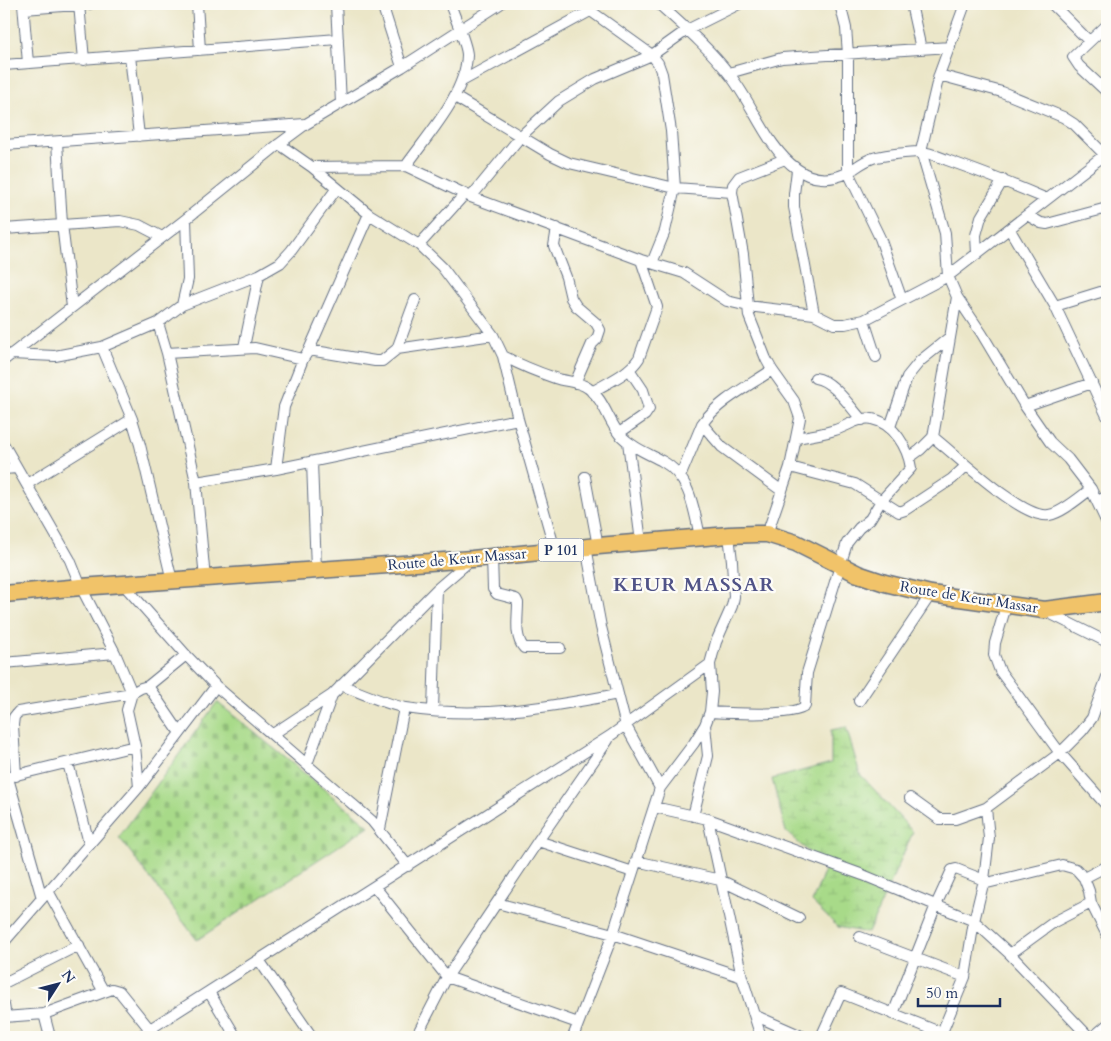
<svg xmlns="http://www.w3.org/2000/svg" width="1111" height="1041" font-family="Cardo,serif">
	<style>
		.wetland { fill: url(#wetland-marsh); stroke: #628474 }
		.cemetery { fill: url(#cemetery-stones); stroke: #628474 }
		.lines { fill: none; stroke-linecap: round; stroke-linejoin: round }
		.street-casing { stroke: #646f83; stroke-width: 12 }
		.primary-casing { stroke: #646f83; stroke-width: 19 }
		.street { stroke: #fff; stroke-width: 10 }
		.primary { stroke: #f1c369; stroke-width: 16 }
		.labels { text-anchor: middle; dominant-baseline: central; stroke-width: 4.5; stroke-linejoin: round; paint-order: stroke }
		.shield { fill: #fdfcf7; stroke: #5f6c8c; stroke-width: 1 }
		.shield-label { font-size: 14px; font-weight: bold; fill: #1b2f5e }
		.street-label { font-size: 15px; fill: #1b2f5e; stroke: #fdfcf7 }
		.district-label { font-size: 20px; font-weight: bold; letter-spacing: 1px; fill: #505387; stroke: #fdfcf7 }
	</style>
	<defs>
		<pattern id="wetland-marsh" width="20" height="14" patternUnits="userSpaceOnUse" patternTransform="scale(1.25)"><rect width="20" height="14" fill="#a8da89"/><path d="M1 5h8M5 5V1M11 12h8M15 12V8" fill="none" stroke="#90bb79"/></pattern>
		<pattern id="cemetery-stones" width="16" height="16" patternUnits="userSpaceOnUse" patternTransform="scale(1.25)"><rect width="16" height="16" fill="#a8da89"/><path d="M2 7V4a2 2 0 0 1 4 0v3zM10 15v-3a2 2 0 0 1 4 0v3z" fill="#90bb79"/></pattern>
	</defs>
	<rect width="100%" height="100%" fill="#fdfcf7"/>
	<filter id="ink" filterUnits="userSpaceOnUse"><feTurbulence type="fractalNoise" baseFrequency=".02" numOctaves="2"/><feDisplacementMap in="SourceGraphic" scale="10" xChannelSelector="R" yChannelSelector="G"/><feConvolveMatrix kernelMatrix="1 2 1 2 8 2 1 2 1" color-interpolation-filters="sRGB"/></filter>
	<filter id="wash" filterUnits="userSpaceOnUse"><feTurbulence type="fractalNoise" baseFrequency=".0096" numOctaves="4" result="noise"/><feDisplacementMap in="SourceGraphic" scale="20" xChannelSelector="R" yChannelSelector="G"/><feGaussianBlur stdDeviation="1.12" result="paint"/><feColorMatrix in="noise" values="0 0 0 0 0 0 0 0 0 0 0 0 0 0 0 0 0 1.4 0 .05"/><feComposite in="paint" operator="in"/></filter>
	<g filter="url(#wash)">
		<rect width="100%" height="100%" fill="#ebe6c8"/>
		<path class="wetland" d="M846 727 860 774 913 832 868 933 838 927 812 902 826 867 786 832 772 779 831 763V730Z"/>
		<path class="cemetery" d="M217 702 369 826 197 940 119 837Z"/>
	</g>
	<g filter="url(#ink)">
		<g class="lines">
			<g class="street-casing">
				<path id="street" d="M23 4 28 63
					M79 4 84 60
					M197 4 200 50
					M336 4 341 103
					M382 4 402 67
					M581 4 652 55 658 63 662 74 671 131 675 188 665 231 652 263
					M659 4C683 26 709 48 729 74 753 103 766 147 797 169 812 180 830 181 847 173 856 168 863 161 873 158 888 154 904 153 919 152 927 151 939 157 947 160 981 172 1014 185 1047 199
					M840 4 846 28 848 54V172L880 238 902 300
					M911 4 921 49
					M965 4 939 75 921 151 945 233 948 276 957 297 982 334 1025 406 1050 442 1068 459 1091 489 1107 523
					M1052 4 1089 41
					M24 9 89 4
					M1107 25 1073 57 1079 66 1107 92
					M130 56 139 136
					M4 65 338 39
					M729 73 782 58 950 47
					M939 75 1002 92 1063 117 1074 124 1105 155
					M462 81 590 11
					M455 97 550 154 569 163 675 188 732 192
					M57 142 62 224 72 307
					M279 144 312 167 369 214 419 245 442 267 493 335 503 356 518 419 555 550
					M4 145 305 124
					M406 166C427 136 466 94 467 55 467 45 454 15 450 4
					M312 167 406 166 471 197 641 260 684 273 727 301 748 306 814 314 834 324H845L864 320 948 276 1107 153
					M797 170 794 194V207L814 314
					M471 197 521 136 559 101 595 79 652 55 687 30 739 4
					M1027 215 1041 223 1047 224 1107 208
					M557 228 554 246 566 277 571 298 576 306 596 323 600 330 597 339 592 344 575 383
					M4 229 120 221 139 225 162 237
					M1010 230 1055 306 1107 416
					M419 245 465 194
					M977 254 976 235 981 217 1003 180
					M415 300 397 349 493 335
					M182 305 188 279 186 219
					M1055 306 1107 290
					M864 320 876 357
					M158 323 167 353 196 482 205 579
					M102 347 132 419 140 445 172 581
					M244 347 259 275
					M309 350 375 361H382L397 349
					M167 353 255 348 303 359
					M11 354 55 356 102 347 158 323 182 305 259 275 280 263 291 251 337 188
					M503 356C520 365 537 372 555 378 566 382 579 381 588 388 604 399 608 421 620 435 633 448 647 453 662 461 690 476 694 509 700 537
					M4 360 186 219 279 144 306 124 402 67 500 4
					M815 378C833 380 850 407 862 420
					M592 392C608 382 629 374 639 358L657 307 641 260
					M1025 406 1092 383
					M702 424 722 447 782 491
					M890 427 907 377 920 361 950 337
					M619 433 645 415 649 409 643 390 629 369
					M933 437C955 454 1023 520 1049 515 1062 513 1080 497 1091 489
					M628 442 641 542
					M4 445 70 560 81 587 115 653 132 693 127 710 135 746 139 787
					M909 458 920 450 933 437 957 297
					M312 462 316 569
					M790 467 855 484 899 512 905 510 952 479 966 466
					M4 469 17 468
					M276 469 284 407 303 359 309 350 369 214
					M585 477 598 546
					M680 477 702 424C719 400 749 386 772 370
					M196 482 276 469 518 419
					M27 484 132 419
					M1098 501 1107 496
					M767 534 790 467 800 418 794 401 772 370 766 359 749 316 743 254 732 192 733 185 739 177 785 159
					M586 547 601 627 626 726 660 788
					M492 557 493 589 497 594 516 599 518 603C518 617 514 637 524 648H560
					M123 584 186 655 216 686 372 821 408 866
					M1006 606 995 643 994 655 1000 671 1060 753 1107 806
					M1045 611 1107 642
					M4 663 115 653
					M341 685C359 692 388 705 406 708 480 719 545 708 618 694
					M148 686 186 655
					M859 701 931 594
					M433 710 437 589
					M710 712C727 713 794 717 805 706L807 673 847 543 859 528 870 519 881 501 911 468C908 448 894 423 872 419 860 416 846 427 835 430 822 434 809 436 796 438
					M273 734 332 695 437 589 472 559
					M68 763 89 843
					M307 764 332 695
					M16 776 13 725 14 717 18 712 132 693 141 688 148 686 180 733
					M4 778 135 746
					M8 778 42 898
					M910 798 939 819H955L986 808 1060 753 1082 731 1092 718 1107 677
					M654 807 708 819 863 875 974 921 1010 954 1089 1037
					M693 816 708 756 705 725
					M708 819 742 977 761 1037
					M380 829 404 708
					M538 841 633 872
					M636 861 720 880 799 918
					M983 884 1062 865 1076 869 1084 878
					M375 887 447 977 578 1023
					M48 891 104 992
					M497 903 613 934 742 977
					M1091 903 1089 891 1084 878 1107 866
					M860 937 965 977
					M4 942 139 787 216 686
					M1010 954 1054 922 1091 903 1107 935
					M259 960 312 1037
					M4 983 79 945
					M209 992 236 1037
					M4 1005 6 1017
					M44 1014 50 1037
					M893 1014 936 905 952 870 956 869 984 880
					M754 1015 804 1037
					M4 1017 44 1014 112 989 119 991 156 1037
					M140 1037 150 1029 610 736 710 664 716 642 732 606 734 597 732 561 729 535
					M416 1037 447 977 538 841 608 740
					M573 1037 613 934 660 788 694 743 705 725 710 712 712 692 710 664
					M821 1037 841 993 942 1033
					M940 1037 965 977 974 921 984 880 989 838 986 808
					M1093 1037 1107 1025"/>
			</g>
			<g class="primary-casing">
				<path id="primary" d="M4 594 81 587 472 559 598 546 729 535 756 534H767L796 543 858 574 885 583 931 594 1044 610 1107 602"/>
			</g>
			<use href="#street" class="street"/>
			<use href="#primary" class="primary"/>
		</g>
	</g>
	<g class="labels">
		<rect class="shield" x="538.5" y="538.5" width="45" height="23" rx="4"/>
		<g class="shield-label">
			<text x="561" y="550">P 101</text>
		</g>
		<g class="street-label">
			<text transform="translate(457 559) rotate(-5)">Route de Keur Massar</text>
			<text transform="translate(969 597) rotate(9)">Route de Keur Massar</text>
		</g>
		<g class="district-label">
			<text x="694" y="584">KEUR MASSAR</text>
		</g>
	</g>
	<rect width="1111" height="1041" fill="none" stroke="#fdfcf7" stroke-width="20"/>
	<g transform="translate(58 984) rotate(54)" stroke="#fdfcf7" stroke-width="4" paint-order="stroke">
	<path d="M0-4L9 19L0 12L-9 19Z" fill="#1b2f5e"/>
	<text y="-8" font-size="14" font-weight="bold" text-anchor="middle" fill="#1b2f5e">N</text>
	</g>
	<path d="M918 998v8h82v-8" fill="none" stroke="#1b2f5e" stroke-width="2.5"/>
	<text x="926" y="998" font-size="15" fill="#1b2f5e" stroke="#fdfcf7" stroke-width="4" paint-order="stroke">50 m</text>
</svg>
